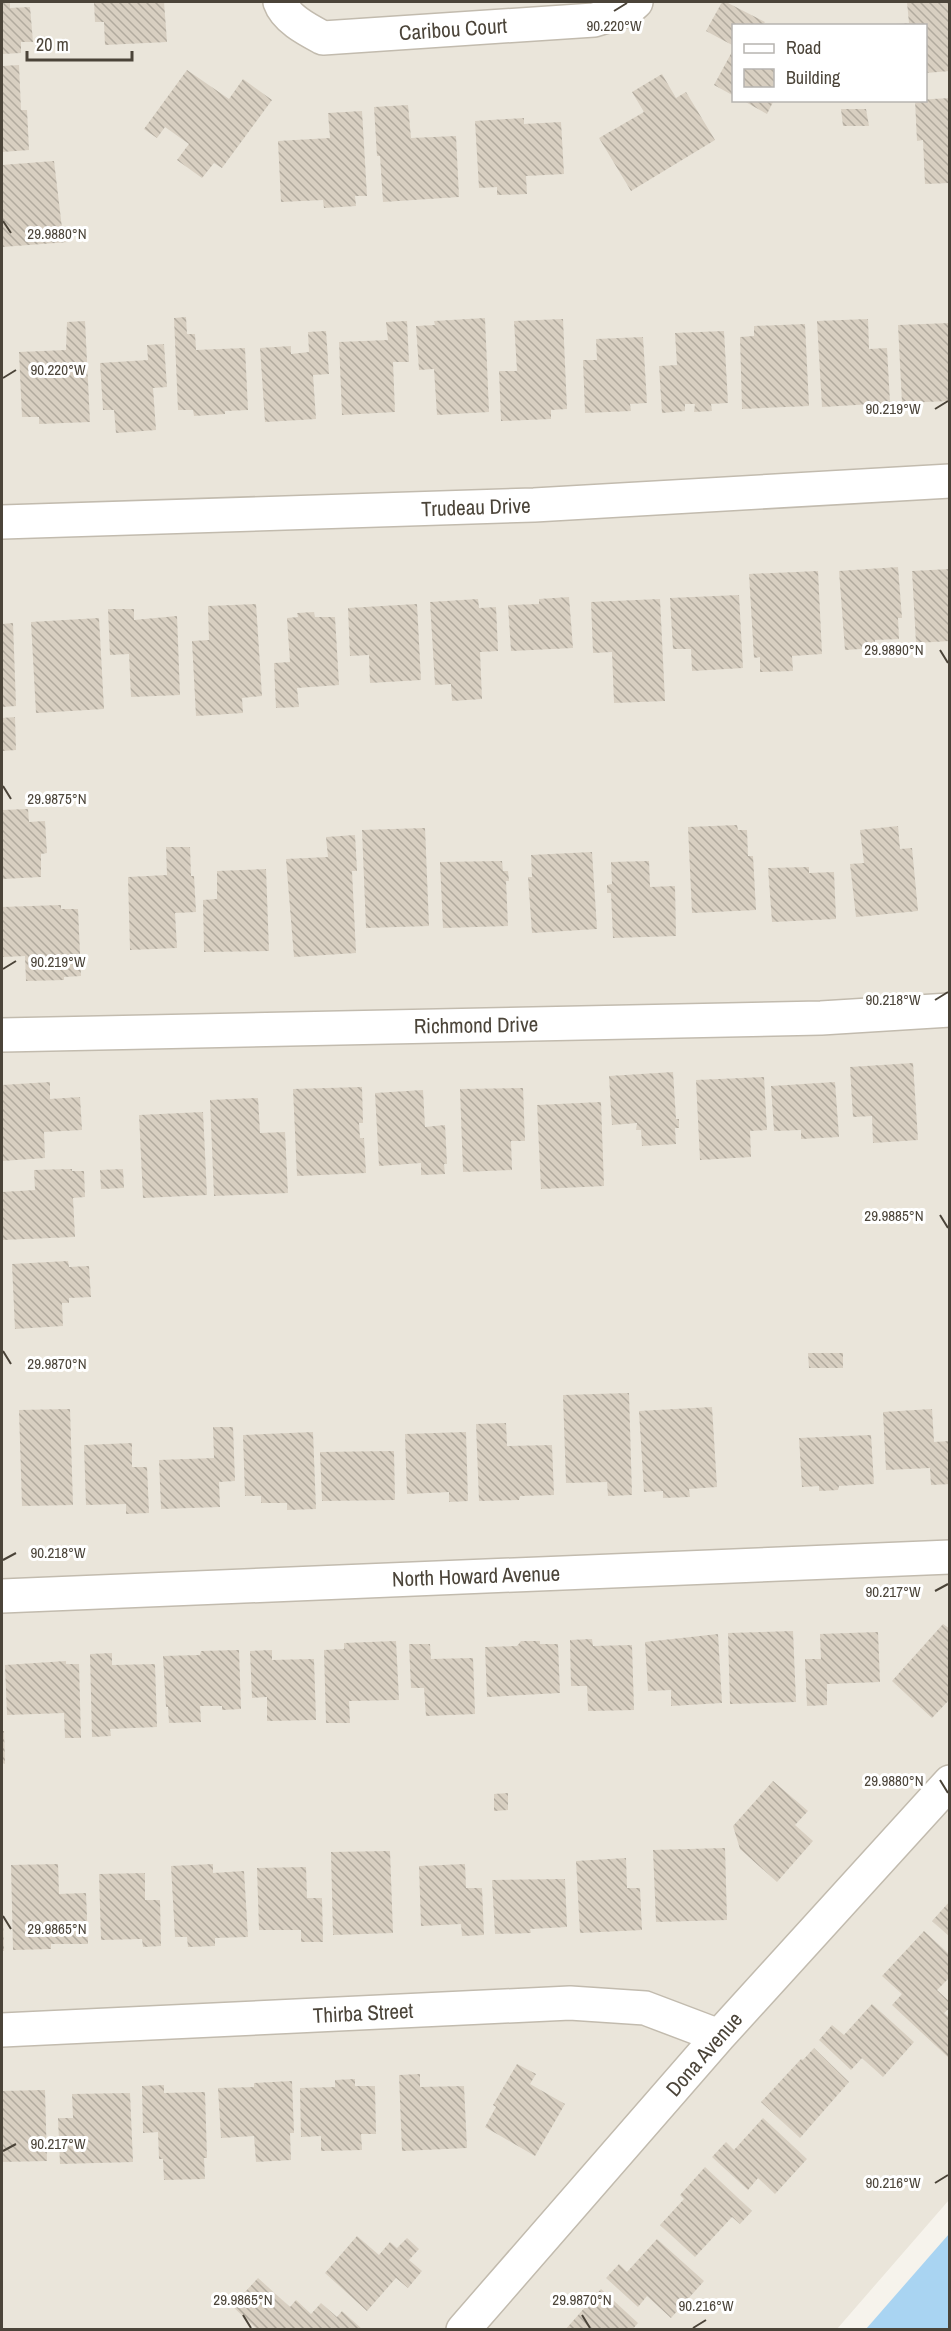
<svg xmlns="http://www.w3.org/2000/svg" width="951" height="2331" font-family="'Archivo Narrow',sans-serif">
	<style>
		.residential { fill: #eae5da; fill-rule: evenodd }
		.water { fill: #a9d4f2 }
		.building { fill: url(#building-back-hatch) }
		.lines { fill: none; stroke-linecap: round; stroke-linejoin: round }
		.minor-casing { stroke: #c2bbae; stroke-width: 36 }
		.minor { stroke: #fff; stroke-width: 33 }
		.ticks { fill: none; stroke: #4b4439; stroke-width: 2 }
		.labels { text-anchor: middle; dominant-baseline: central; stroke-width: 6; stroke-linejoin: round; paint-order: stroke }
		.street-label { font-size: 21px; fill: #4b4439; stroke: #fff }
		.ticks-label { font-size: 15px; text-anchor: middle; fill: #4b4439; stroke: #fff; stroke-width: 6; stroke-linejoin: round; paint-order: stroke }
	</style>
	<defs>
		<pattern id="building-back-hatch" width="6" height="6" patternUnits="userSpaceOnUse" patternTransform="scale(1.5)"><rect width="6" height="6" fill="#d8cfc1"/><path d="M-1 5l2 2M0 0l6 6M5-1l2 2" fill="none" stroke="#b1aa9e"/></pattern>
	</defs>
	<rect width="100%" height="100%" fill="#f6f3ec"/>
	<path class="residential" d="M2 2H949V2200L837 2329 2 2330ZM734 26H926V100H734Z"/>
	<path class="water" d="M949 2234V2329H866Z"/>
	<path class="building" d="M2 2H10V8L30 7 33 42H21V53L2 54Z
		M94 2H164L167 42 105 45 104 22H95Z
		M722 2H726L765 22 762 26H734V46L706 31Z
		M907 2H950V71L926 73V26H896V24L909 23Z
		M734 48V96L714 85Z
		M19 65 21 110H27L29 150 2 152V66Z
		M187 70 229 99 243 79 272 100 222 168 214 163 202 178 177 160 189 144 165 127 157 138 144 129Z
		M662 74 676 98 686 92 715 140 631 191 599 138 644 112 632 92Z
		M950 98V183L925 184 923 140 917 141 915 100Z
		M742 100H774L767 114Z
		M408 105 411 138 456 136 459 197 383 202 380 156H377L374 107Z
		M841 109H866L869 126H843Z
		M362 111 367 196H355L356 206 324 208 323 200 281 202 278 141 330 138 328 113Z
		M524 118V124L561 122 564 174 526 176 527 194 497 195V187L479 188 475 121Z
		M54 161 62 228 67 227 69 242 2 247V165Z
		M186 317 187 334H195L196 350 245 348 248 410 225 411V414L194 416 193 410H178L174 318Z
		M485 318 489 412 437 415 434 369 419 370 416 326 435 325 434 321Z
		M563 319 567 409 551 410V419L501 421 499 371H517L514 321Z
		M868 319 869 349 887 348 890 403 822 407 817 321Z
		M85 321 90 422 39 424V417H22L19 352 66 350 67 322Z
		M407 321 409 362H393L395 412 342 415 339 342 388 340 386 322Z
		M950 323V401L902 403 898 325Z
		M805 324 809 406 742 409 740 337 754 336V326Z
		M326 331 329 374 313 375 316 419 265 422 260 348 291 346V354L309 352 308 332Z
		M724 331 728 403 711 404 712 411 694 412 695 404H685V411L662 413 659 366 677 365 675 333Z
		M643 337 647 403 630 404 631 411 585 413 583 360H597L596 339Z
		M164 344 167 387 153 388 156 430 116 433 114 410H103L100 363 148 360 147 345Z
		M898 567 902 618H898L899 639 875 640V648L845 650 839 571Z
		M950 569V641L916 643 912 571Z
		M818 571 822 654 792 656 793 671 760 672V657L754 658 749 574Z
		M739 595 743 668 692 671 691 649H673L670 598Z
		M569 597 573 648 511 651 508 605 539 604V599Z
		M478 599 479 608 496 607 498 651 480 652 482 699 452 701 451 684 435 685 430 602Z
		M660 599 665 701 614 703 612 652 593 653 591 602Z
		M256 604 262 696 242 698 243 713 196 716 192 641 209 640 208 606Z
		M417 604 421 680 370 683 369 655 350 656 348 608Z
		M108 609H134V620L177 616 180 695 131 697 129 654 110 655Z
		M314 612 315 617H335L339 685 297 688 299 707 276 708 274 663 290 662 287 618 298 617 297 613Z
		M99 618 104 709 36 713 31 622Z
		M13 623 16 706 2 707V624Z
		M15 717 16 750 2 751V718Z
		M28 809 29 822 45 821 47 853 41 854V877L2 879V810Z
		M737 825 738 830H747L748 856H753L756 910 692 913 688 827Z
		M898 826 900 849 912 848 918 911 856 917 850 864 864 863 860 830Z
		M425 828 429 926 366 928 362 830Z
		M355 835 357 871H352L356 953 294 957 286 859 328 857 326 837Z
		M166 847H190L191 876H194L196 912 175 913 177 948 130 950 128 877 167 875Z
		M592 852 597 929 532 933 528 877H532L531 855Z
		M502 861 503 871H508L509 881H506L508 926 443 928 440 862Z
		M649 861 650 887 675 886 676 936 613 938 611 893H607V885L612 884 611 862Z
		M809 867V873L834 872 836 919 772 922 768 868Z
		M266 869 269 951 204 952 203 900 217 899V871Z
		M61 905V909H78L81 976 64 977V980L26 981 25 956 2 957V907Z
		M913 1063 918 1140 873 1143 872 1116 853 1117 850 1067Z
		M673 1072 676 1119H679V1128H675L676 1144 642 1146 641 1130H636L637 1123 612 1125 609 1076Z
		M764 1077 767 1130 750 1131 751 1157 700 1160 696 1080Z
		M50 1082V1099L80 1097 82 1130 44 1132 45 1158 2 1161V1085Z
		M835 1082 839 1137 801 1139V1130L774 1131 771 1086Z
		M362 1087 363 1123H359L360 1138H364L366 1173 297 1176 293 1089Z
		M523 1088 525 1141H511L512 1170 463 1172 460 1089Z
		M423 1090 425 1127 445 1125 447 1164H444L445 1174 421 1175V1163L379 1166 375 1093Z
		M258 1098 260 1133 285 1132 288 1193 214 1196 210 1100Z
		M601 1102 604 1186 541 1189 537 1105Z
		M203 1112 207 1195 143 1198 139 1115Z
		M72 1169V1171H84L85 1197 73 1198 75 1237 2 1240V1192L35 1190 34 1170Z
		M123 1169 124 1188 101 1189 100 1170Z
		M68 1261 69 1267 89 1266 91 1297 69 1298V1303H62L63 1326 15 1329 12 1264Z
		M808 1353H843V1368H809Z
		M629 1393 632 1495 608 1496 607 1482 566 1483 563 1395Z
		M712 1407 717 1487 689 1489 690 1497 663 1498V1491L644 1492 639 1411Z
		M70 1409 73 1505 22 1506 19 1410Z
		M932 1409 934 1442 950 1441V1484L931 1485 930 1468 886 1470 883 1412Z
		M506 1423 507 1446 552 1445 554 1495 520 1496 519 1500 479 1501 476 1424Z
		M213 1427H233L235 1481 219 1482 220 1507 161 1509 159 1460 214 1458Z
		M313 1432 316 1509 287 1510V1503H261V1496H245L243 1435Z
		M466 1432 468 1501 449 1502V1492L407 1494 405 1434Z
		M871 1435 874 1484 839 1486 838 1490 819 1491V1486L802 1487 799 1438Z
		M132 1443V1467H147L149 1513 126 1514V1504L86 1505 84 1445Z
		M394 1451 395 1500 322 1501 320 1452Z
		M943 1624 950 1629V1699L932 1718 892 1681Z
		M793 1631 796 1702 730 1704 728 1633Z
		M878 1632 880 1682 827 1684V1705L807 1706 805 1659H821L820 1634Z
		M718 1634 722 1703 671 1706V1690L648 1691 645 1642Z
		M592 1639 593 1646 632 1645 634 1710 588 1711 587 1686H571L570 1640Z
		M396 1641 399 1700 349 1701 350 1723H326L324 1650 344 1649V1643Z
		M521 1641H540V1644H558L560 1693 487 1697 485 1647 517 1646Z
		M409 1644H430L431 1659 473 1658 475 1714 426 1716 424 1688H411Z
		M239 1650 241 1709 222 1710V1706H200L201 1722 169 1723 168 1707H166L163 1656 200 1655 201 1651Z
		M272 1650V1660L314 1659 316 1720 267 1721V1697L252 1698 250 1651Z
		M112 1653V1665L155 1664 157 1727 110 1729 111 1736 92 1737 90 1654Z
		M66 1661V1664H79L81 1738H65L64 1713 7 1715 5 1665Z
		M2 1731H4L5 1764 2 1763Z
		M773 1781 808 1811 795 1825 813 1841 777 1882 740 1849 733 1826Z
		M508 1793V1810L494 1811V1794Z
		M725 1848 727 1920 656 1922 653 1850Z
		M390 1851 393 1933 333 1935 331 1852Z
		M626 1858 627 1888H640L642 1930 580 1933 576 1861Z
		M58 1864 59 1894 86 1893 88 1944H51V1949L13 1950 11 1865Z
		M213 1864V1873L244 1871 248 1937 215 1938V1946L188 1947 187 1937H175L171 1866Z
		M465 1864 466 1888H482L484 1935 462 1936 461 1924 421 1926 419 1866Z
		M306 1867 307 1898H322L323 1942H301V1930H259L257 1868Z
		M145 1873V1900H160L161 1946 143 1947 142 1939 101 1940 99 1874Z
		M565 1879 567 1927 530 1929 531 1933 495 1934 492 1880Z
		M950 1901V1937L932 1921Z
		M2 1915H3L4 1951H2Z
		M924 1931 950 1955V1977L937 1990 950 2002V2008L944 2013 950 2018V2059L892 2005 902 1994 882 1976Z
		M872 2004 914 2042 883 2077 862 2058 851 2070 819 2040 832 2025 844 2035Z
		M814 2048 849 2082 800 2138 761 2102 801 2059 803 2060Z
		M517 2064 536 2074 530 2084 565 2104 535 2156 485 2127 496 2107 493 2105Z
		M420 2074V2087L464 2086 467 2148 402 2151 399 2075Z
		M355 2079V2086H375L376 2134H361L362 2150 321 2151V2136L301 2137 300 2088 335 2087V2080Z
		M292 2081 294 2133H290L291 2160 256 2162 254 2136 221 2138 218 2088 254 2087V2083Z
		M164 2085V2093L205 2092 207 2158H204L205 2179 164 2180 163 2159H159L158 2132 143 2133 142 2086Z
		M45 2090 47 2161 2 2162V2091Z
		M130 2093 133 2162 60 2164 58 2118H73L72 2094Z
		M763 2118 807 2159 775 2194 758 2178 748 2190 712 2157 726 2142 734 2150Z
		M705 2167 752 2211 740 2224 732 2217 695 2257 660 2225 684 2199 680 2195Z
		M357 2236 379 2255 390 2242 397 2248 407 2238 419 2249 409 2260 422 2271 408 2288 396 2278 367 2311 325 2273Z
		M657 2239 704 2281 671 2318 647 2296 638 2307 606 2278 619 2264 627 2272Z
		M258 2278 290 2307 296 2300 311 2314 321 2303 337 2317 342 2311 363 2330H258L232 2306Z
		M601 2289 638 2323 632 2330H565Z"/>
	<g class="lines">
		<g class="minor-casing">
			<path id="minor" d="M280 2C286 19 308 30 323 38L594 20 627 10 636 2
				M2 522 534 505 950 481
				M2 1035 821 1018 950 1010
				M2 1596 950 1557
				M2 2030 570 2003 645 2008 719 2036
				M463 2330 719 2036 950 1782"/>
		</g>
		<use href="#minor" class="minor"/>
	</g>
	<path class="ticks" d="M614 11 627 3M3 221 11 233M3 378 16 370M935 409 948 401M940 650 948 663M3 786 11 799M3 969 16 961M935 1000 948 992M940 1215 948 1228M3 1351 11 1364M3 1560 16 1553M935 1591 948 1584M940 1780 948 1793M3 1916 11 1929M3 2151 16 2144M935 2183 948 2175M243 2315 251 2328M582 2315 590 2328M693 2328 706 2320"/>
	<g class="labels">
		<g class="street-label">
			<text transform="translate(453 29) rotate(-4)">Caribou Court</text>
			<text transform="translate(476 507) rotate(-2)">Trudeau Drive</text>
			<text transform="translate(476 1025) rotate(-1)">Richmond Drive</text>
			<text transform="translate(476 1576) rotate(-2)">North Howard Avenue</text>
			<text transform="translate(363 2013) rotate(-3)">Thirba Street</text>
			<text transform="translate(704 2054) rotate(-49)">Dona Avenue</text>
		</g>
	</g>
	<g class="ticks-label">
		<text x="614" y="31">90.220°W</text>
		<text x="57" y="239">29.9880°N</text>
		<text x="58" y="375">90.220°W</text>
		<text x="893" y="414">90.219°W</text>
		<text x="894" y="655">29.9890°N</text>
		<text x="57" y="804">29.9875°N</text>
		<text x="58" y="967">90.219°W</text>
		<text x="893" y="1005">90.218°W</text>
		<text x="894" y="1221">29.9885°N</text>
		<text x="57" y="1369">29.9870°N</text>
		<text x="58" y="1558">90.218°W</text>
		<text x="893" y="1597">90.217°W</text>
		<text x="894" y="1786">29.9880°N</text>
		<text x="57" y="1934">29.9865°N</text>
		<text x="58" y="2149">90.217°W</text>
		<text x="893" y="2188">90.216°W</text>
		<text x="243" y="2305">29.9865°N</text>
		<text x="582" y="2305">29.9870°N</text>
		<text x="706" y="2311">90.216°W</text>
	</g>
	<rect width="951" height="2331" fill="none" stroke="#4b4439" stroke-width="6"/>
	<rect x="732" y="24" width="195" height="78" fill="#ffffff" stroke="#b7b4b0" stroke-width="1.5"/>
	<rect x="744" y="44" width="30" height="9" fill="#ffffff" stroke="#b7b4b0" stroke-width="1.5"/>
	<text x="786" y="54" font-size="18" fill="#4b4439">Road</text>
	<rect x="744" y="69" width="30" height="18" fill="url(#building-back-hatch)" stroke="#b7b4b0" stroke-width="1.5"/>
	<text x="786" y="84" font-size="18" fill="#4b4439">Building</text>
	<path d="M27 51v9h105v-9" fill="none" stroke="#4b4439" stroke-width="3"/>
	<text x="36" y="51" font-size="18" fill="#4b4439" stroke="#ffffff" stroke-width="4.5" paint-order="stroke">20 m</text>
</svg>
